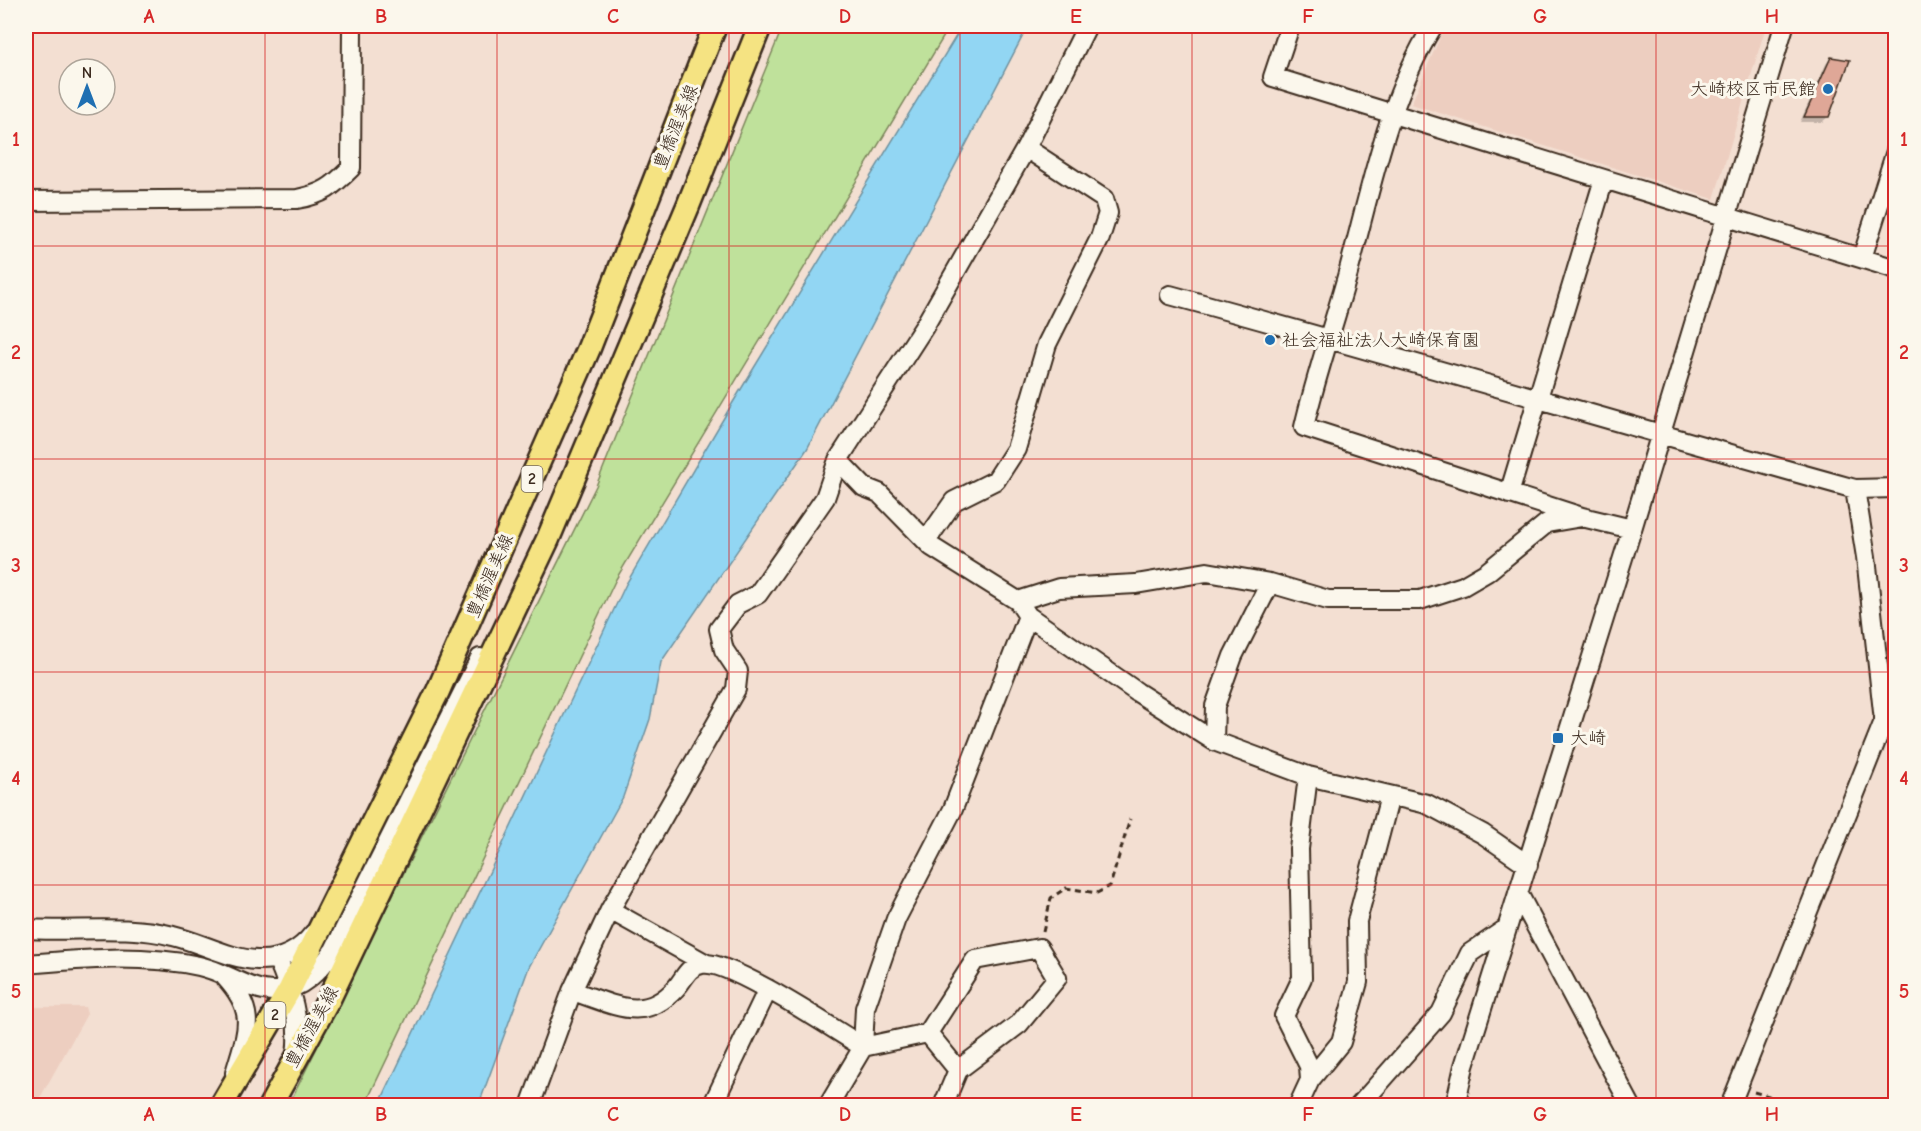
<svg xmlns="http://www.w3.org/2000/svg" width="1921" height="1131" font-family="'Comic Neue','Klee One',sans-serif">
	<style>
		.built { fill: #edcec0 }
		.green { fill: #bfe19b; stroke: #7d865c; stroke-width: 1.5 }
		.water { fill: #92d6f3; stroke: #6f919e; stroke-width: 1.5 }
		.shadow { fill: #0003 }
		.building { fill: #dfa797; stroke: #3b2a1e; stroke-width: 1.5 }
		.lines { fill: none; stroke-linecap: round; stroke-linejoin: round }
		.minor-casing { stroke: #3b2a1e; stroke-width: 22 }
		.major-casing { stroke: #3b2a1e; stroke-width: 27 }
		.path { stroke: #3b2a1e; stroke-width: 3; stroke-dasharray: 6 4.5; stroke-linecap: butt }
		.minor { stroke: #fbf7ec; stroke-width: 18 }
		.major { stroke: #f5e382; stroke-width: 22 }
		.grid { fill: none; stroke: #d62828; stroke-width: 1.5; stroke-opacity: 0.55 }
		.poi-dot { fill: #1f6fb2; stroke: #fbf7ec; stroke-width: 2 }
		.labels { text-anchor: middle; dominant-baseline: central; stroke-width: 6; stroke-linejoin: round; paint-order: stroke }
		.shield { fill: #fbf7ec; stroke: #75685c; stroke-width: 1.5 }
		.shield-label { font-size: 16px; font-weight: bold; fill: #3b2a1e }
		.poi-label { font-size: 18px; fill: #3b2a1e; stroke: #fbf7ec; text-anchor: start }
		.street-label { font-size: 18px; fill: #3b2a1e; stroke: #fbf7ec }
		.neatline { fill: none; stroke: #d62828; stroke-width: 2 }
		.grid-label { font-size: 20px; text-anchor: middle; font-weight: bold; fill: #d62828 }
	</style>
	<rect width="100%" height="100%" fill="#f3dfd2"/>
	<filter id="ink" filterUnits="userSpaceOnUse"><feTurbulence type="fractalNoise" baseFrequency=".0167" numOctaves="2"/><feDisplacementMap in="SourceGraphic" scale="12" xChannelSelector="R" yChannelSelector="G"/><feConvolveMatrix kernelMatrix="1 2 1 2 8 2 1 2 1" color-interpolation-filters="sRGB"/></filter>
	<g filter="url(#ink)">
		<path class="built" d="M1445 26H1766L1714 199 1411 104Z
			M26 1007H85L87 1014 36 1105H26Z"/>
		<path class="green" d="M783 26H950L616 579 365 1105 288 1106 596 486Z"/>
		<path class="water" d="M960 26H1028L807 449 661 662 650 719 623 797 529 967 482 1096 477 1105H379L626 584 732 404 958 33Z"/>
		<path class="shadow" d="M1831 58 1828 117 1822 122H1800L1826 64Z"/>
		<path class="building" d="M1831 57 1850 60 1829 117H1804Z"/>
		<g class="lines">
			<g class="minor-casing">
				<path id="minor" d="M1290 26 1273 77 1896 269
					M1433 26C1387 100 1371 189 1348 273 1334 324 1316 375 1304 427L1582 517
					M26 201 297 199C324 194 332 187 351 168L352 26
					M1862 258 1896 151
					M1170 295C1399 357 1627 426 1855 489L1896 488
					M838 460 864 487 879 493 932 547 1018 601 1028 616 1137 692 1214 741 1308 776 1427 804 1483 834 1528 865
					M1509 494 1604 179
					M926 541 954 501 996 480 1016 449 1047 344 1100 238 1108 213 1104 199 1026 148
					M1018 601 1059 588 1136 584 1207 572 1270 583 1328 600H1420L1463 586 1487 572 1547 523 1582 517 1632 529
					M1214 741 1215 706 1233 656 1270 583
					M1518 893 1631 1106
					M610 910 705 963
					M26 929C73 932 126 924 173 936 200 942 229 959 257 960 281 961 299 952 313 934
					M277 958C291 991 301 1019 296 1055
					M26 964C83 959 142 954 199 966 225 971 249 992 276 991 302 990 320 970 334 950L480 658
					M225 977C258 1013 247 1031 235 1073
					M572 991C612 1003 643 1025 676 988 685 978 687 967 702 964 729 959 835 1030 863 1047L928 1033 975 960 1039 948 1057 978 1019 1024 958 1070 943 1106
					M928 1033 958 1070
					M1310 1080 1341 1042 1358 982 1357 921 1390 796
					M530 1106 572 991 610 910 736 689 738 671 724 650 719 629 738 604 758 594 825 498 838 460 924 327 1026 148 1087 26
					M712 1106 768 989
					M828 1106 863 1047 865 1008 896 919 953 809 1028 616
					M1298 1106 1310 1080 1309 1066 1284 1016 1302 978 1299 849 1308 776
					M1359 1106 1441 1013 1470 953 1507 928
					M1455 1106 1464 1066 1632 529 1784 26
					M1730 1106 1884 721 1866 557 1855 489"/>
			</g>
			<g class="major-casing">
				<path id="major" d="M221 1106 290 989 438 691 589 348 715 26
					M270 1106 329 999 548 539 688 206 760 26"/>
			</g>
			<path class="path" d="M1043 932 1051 898 1066 888 1097 893 1110 886 1130 819
				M1754 1092 1805 1106"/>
			<use href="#minor" class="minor"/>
			<use href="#major" class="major"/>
		</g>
	</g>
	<path class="grid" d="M265 26V1106M497 26V1106M729 26V1106M960 26V1106M1192 26V1106M1424 26V1106M1656 26V1106M26 246H1896M26 459H1896M26 672H1896M26 885H1896"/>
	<g class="poi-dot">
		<circle cx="1828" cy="89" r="6"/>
		<circle cx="1270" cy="340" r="6"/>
		<rect x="1552" y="732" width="12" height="12" rx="3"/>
	</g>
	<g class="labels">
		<g class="shield">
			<rect x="521.5" y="466" width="21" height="26" rx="4.5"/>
			<rect x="264.5" y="1002" width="21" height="26" rx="4.5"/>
		</g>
		<g class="shield-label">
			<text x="532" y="479">2</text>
			<text x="275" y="1015">2</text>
		</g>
		<g class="poi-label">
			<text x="1816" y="89" text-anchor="end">大崎校区市民館</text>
			<text x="1282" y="340">社会福祉法人大崎保育園</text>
			<text x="1570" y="738">大崎</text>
		</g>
		<g class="street-label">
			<text transform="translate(676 127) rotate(-68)">豊橋渥美線</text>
			<text transform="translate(490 576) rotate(-66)">豊橋渥美線</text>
			<text transform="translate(312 1027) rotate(-61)">豊橋渥美線</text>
		</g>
	</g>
	<rect width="1921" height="1131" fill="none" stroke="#fbf7ec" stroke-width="66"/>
	<g transform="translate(87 87)"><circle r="28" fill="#fbf7ec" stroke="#aea59a" stroke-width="1.5"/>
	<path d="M0-4.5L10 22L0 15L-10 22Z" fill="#1f6fb2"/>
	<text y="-9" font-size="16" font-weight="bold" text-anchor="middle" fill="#3b2a1e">N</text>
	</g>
	<rect x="33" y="33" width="1855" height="1065" class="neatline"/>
	<g class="grid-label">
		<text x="149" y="23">A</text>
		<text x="381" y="23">B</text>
		<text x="613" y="23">C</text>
		<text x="845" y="23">D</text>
		<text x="1076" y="23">E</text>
		<text x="1308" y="23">F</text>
		<text x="1540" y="23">G</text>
		<text x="1772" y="23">H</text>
		<text x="16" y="146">1</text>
		<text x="1904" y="146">1</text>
		<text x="16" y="359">2</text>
		<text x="1904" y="359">2</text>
		<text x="16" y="572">3</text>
		<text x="1904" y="572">3</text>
		<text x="16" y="785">4</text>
		<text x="1904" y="785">4</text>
		<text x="16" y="998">5</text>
		<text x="1904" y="998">5</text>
		<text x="149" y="1121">A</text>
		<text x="381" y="1121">B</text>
		<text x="613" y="1121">C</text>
		<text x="845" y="1121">D</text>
		<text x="1076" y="1121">E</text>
		<text x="1308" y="1121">F</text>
		<text x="1540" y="1121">G</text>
		<text x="1772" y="1121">H</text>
	</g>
</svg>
